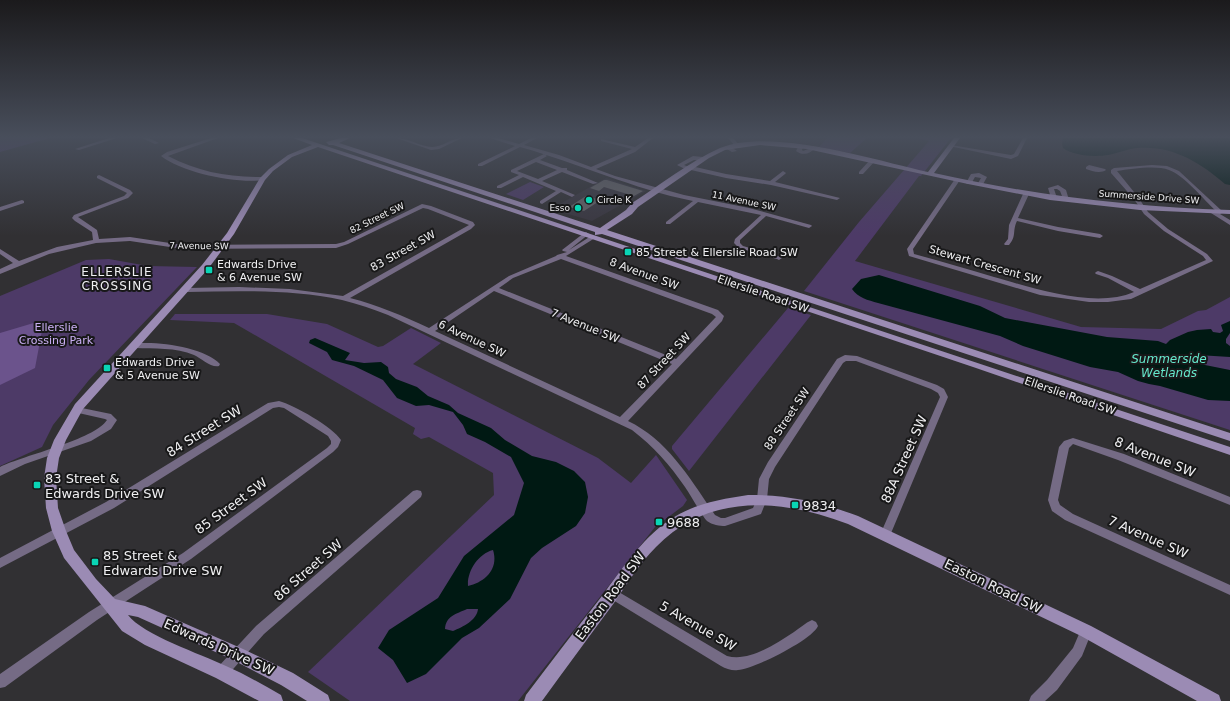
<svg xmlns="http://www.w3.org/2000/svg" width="1230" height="701" font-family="'DejaVu Sans',sans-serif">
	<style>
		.built { fill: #39363f }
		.green { fill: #4d3a67 }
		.forest { fill: #6b538c }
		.water { fill: #001913; fill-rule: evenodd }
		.building { fill: #646367 }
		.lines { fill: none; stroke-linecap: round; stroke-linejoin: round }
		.street { fill: #756b85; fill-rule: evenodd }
		.secondary { fill: #9b8bb4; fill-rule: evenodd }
		.poi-dot { fill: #09d5b5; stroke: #181819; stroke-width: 1.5 }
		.labels { text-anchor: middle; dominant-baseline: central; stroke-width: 4; stroke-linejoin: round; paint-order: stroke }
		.far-street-label { font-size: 9px; fill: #f0f0f2; stroke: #181819 }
		.far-poi-label { font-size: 9px; fill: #f0f0f2; stroke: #181819; text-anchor: start }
		.street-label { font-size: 11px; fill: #f0f0f2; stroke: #181819 }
		.poi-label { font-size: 11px; fill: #f0f0f2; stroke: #181819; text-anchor: start }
		.park-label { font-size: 11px; fill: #cbb0f4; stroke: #181819 }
		.neighbourhood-label { font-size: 12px; letter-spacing: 1px; fill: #f0f0f2; stroke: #181819 }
		.water-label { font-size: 12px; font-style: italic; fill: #66e9cd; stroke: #181819 }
		.near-street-label { font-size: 13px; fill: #f0f0f2; stroke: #181819 }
		.near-poi-label { font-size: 13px; fill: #f0f0f2; stroke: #181819; text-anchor: start }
	</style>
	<rect width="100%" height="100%" fill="#313033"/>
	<path class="built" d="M736 138H827L819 147 786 141 742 142Z
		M606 178 646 191 592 221 551 209Z"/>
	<path class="green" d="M0 138H50L0 152Z
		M827 138H867L850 153 819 147Z
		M917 138H951L921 176H919L855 261 1081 327 1161 329 1198 311 1206 310 1230 297V430L804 291 859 222 929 141Z
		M530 182 544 187 523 200 506 194Z
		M109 259 148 266 197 267 89 380 53 425 42 447 0 466V296L86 260Z
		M788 308 811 315 689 471 672 449V446Z
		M175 314H267L327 324 378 347 383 346 411 328 441 343 413 364 598 458 631 483 656 455 687 500 683 506 655 527 518 701H350L308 672 494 495 493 473 429 437 421 439 413 434 415 428 234 323 170 320Z"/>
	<path class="forest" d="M37 322 43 325 35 368 0 385V333Z"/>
	<path class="water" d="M1063 138H1230V185L1225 184C1200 162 1172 145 1137 148 1127 149 1118 153 1108 155 1095 157 1074 156 1063 148L1062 144Z
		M879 275 980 306 1005 318 1107 337 1158 341 1166 344 1170 340 1188 332 1197 330 1211 329 1213 332 1220 333 1223 331 1221 325 1230 321V333L1226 339V343L1230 346V357L1198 355 1191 359 1200 364 1230 370V401L1208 400 1160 386 1149 384 1138 381 1118 372 1090 367 1023 346 1000 336 878 303C868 300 858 298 852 289L861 279Z
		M315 338 350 353 345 360 364 363 381 362 388 367 389 373 396 379 417 387 428 396 449 405 458 413 491 428 505 440 532 456 556 462 574 471 585 482 588 497 585 513 576 526 542 548 531 558 510 599 479 628 462 638 426 674 407 683 393 660 378 648 389 630 438 598 464 556 514 515 524 483 511 457 485 442 467 434 463 425 453 412 429 405 416 406 397 398 383 380 354 366 332 360 327 352 309 343 310 340ZM493 550C499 569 485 582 468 586 467 571 478 554 493 550ZM467 609H478C477 620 463 627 453 631L445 629C446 616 456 614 467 609Z"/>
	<path class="building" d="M604 180H607L643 191 634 196 604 187 599 191 590 188Z
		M586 196 601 200 584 211 569 207Z"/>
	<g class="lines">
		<path class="street" d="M109 138H117L79 150 75 149Z
			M142 138H149L159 143 155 144Z
			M211 138H218L168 156C199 172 227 177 262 177L265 179 264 180C237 184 183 173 161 156L167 152Z
			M396 138C409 138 421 147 432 147 443 147 451 138 462 138L439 149 431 150Z
			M490 138H498L519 144 531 138H537L524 145 559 155 591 167 632 149 601 141V139L635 147 648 138H653L635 152 596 169 615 176 684 195 749 208 811 225 812 226 809 228 766 216 740 240V243L743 246 781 257 782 258 779 260 777 259 739 248 734 243 735 239 761 215 698 202 670 224H666V222L693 201C633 189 578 163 520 147L482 166H478V164L515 146Z
			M728 138H733L740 146 736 147Z
			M1023 138H1027L1018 156 1011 159 949 146 951 145 1011 155 1014 154Z
			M799 145 803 146 802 150 803 151 813 147 815 148C810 154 803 156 796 151Z
			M727 147H731L737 151 732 152 727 149Z
			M544 154 547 156 540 160 562 168H567V170L598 183 593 184 562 172 542 181 575 195 572 197 561 192 542 204 540 203V201L556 191 523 177 501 188H497V186L519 175 511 172V170ZM536 162 557 170 538 179 517 171Z
			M693 156 703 157 706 159 703 161 694 160 684 165 689 167 691 166 726 174 770 181 783 171 786 173 785 174 775 182 840 198 837 200 771 185 726 178 691 170 689 171 677 165Z
			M870 160 875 161 863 174H859V172Z
			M1089 165 1105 169 1106 170C1100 174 1092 171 1086 169V167Z
			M1152 165 1167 166 1179 171 1222 211V213L1220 214 1230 220V225L1211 213V211H1216C1204 200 1184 175 1169 170 1156 165 1131 169 1117 171L1138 197 1148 212 1168 229 1207 254 1213 261 1131 299 1108 302H1089L1040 295 909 256 907 249 955 179 957 178 960 180 913 249 914 254C941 261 967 269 994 277 1033 288 1095 309 1134 292L1108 278 1096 274 1095 273 1096 272 1098 271 1112 276 1140 289 1206 260 1203 256 1164 231 1144 214 1134 199 1111 173V170L1114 168Z
			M979 173 987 177 982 186 977 185 981 178 975 177 971 184H967L966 183 971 174Z
			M99 175 130 190 133 193 128 198 78 217 97 230 99 239 130 237 183 245 336 244 344 242 422 204 431 206 473 222 475 225 471 229 350 298C378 305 403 316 429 328L509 276 556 256 557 255 567 252 563 251 562 250 584 233 586 232 589 234 569 250 591 236H595V238L566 256 718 310 724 316 722 321 628 421C668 440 691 480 715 515L721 518H725L753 508 757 499 759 479 768 462 837 359 845 355 857 356 937 385 944 389 948 397 889 538 885 539 881 538 880 535 940 397 938 393 931 389 856 361H846L843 363 775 467 769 479 767 499 761 514 725 526C720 526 712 525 707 521 702 516 690 494 685 487 670 465 653 446 632 430L388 315C373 309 358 304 342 300 291 289 238 291 187 292L183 290 187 288 239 287 290 289 343 296 469 225 428 209 423 208 348 244 336 248 183 249 130 241 96 243 49 254 0 274V269L13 263 0 254V249L19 261 57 247 93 240 92 232 75 221 72 218 74 215 124 196 127 193 97 178V176ZM561 259 712 314 716 317 715 318 676 359 499 288 513 278ZM494 291 672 364 620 417 435 331Z
			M1058 185 1066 190 1069 200 1068 201H1064L1060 191 1057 189H1054L1057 198 1054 200 1051 198 1048 188Z
			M1026 192 1029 194 1018 218 1058 227 1100 234 1103 236 1100 238 1058 231 1017 221C1012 231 1017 236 1009 245H1005L1004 244 1008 239 1009 225 1023 194Z
			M22 200 24 201V203L0 211V207Z
			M132 344C153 340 205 347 220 364L219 366C211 368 201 358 194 355 176 347 154 349 135 348H132L131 346Z
			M279 401C294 405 333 427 341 440L338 447 333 452 191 559 97 620 5 687 0 688V674L89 612 183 553 327 448 331 444V441L328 436 284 408 279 407 273 408 114 508 0 568V558L106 502 268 403Z
			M77 407 111 414 117 420 111 429 91 441 25 464 0 476V467C24 455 94 440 107 420L105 419 74 412 73 410 74 408Z
			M1073 438 1124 454 1230 497V505L1118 460 1073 444 1069 448 1058 500 1060 505 1073 514 1230 585V595L1065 520 1052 511 1048 500 1059 447 1064 441Z
			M417 490 421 491 422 494 421 497 264 634 227 676 222 678 217 676 216 672 217 668 256 626 413 491Z
			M612 588 727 656C750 662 775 644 794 632 800 628 805 623 812 620L816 622 818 626C812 640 754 669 738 670 733 671 726 669 721 666L608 597 606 593 608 589Z
			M1086 625 1090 627 1092 631 1082 656 1057 690 1045 701H1029L1031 696 1047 680 1073 648 1082 627Z"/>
		<path class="secondary" d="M293 138H302L320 144 1230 447V455L976 368 318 147 292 157 273 171 265 180 234 234 208 269 83 409 66 440 59 458 56 478 58 508 66 531 74 550 96 579 115 599 145 606 243 649 293 673 328 695 330 701H307L281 685 231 659 138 617 128 615C143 635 201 654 226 666 245 674 263 685 281 695L283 701H259L216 678 145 645 122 631 64 558 52 531 46 508 44 478 47 458 54 440 75 404 202 265 227 233 260 178 269 169 288 155 312 145Z
			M341 138H350L339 143 600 228 626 210 632 203C659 186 690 161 720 148 770 127 875 160 928 172L954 138H960L934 173C1032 195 1130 207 1230 210V214L1140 210 1050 200 968 184 807 149 760 145 725 150 709 158 638 207 632 214 607 230 1230 433V441L602 234 595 235V232L333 145H329L326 142Z
			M748 495C790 495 819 502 858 516L1091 626 1219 695 1221 701H1197L1081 636 848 524C782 499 710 492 656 547 639 564 627 584 614 603 590 635 566 668 542 701H524L526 695C551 662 576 629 602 596 622 569 640 541 668 521 692 504 721 499 748 495Z"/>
	</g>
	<linearGradient id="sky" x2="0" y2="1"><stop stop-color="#1b1a1c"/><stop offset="0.58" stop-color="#484e5b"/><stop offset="1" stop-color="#484e5b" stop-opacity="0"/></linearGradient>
	<rect width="1230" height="236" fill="url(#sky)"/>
	<g class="poi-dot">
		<circle cx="589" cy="200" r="4"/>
		<circle cx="578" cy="208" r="4"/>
		<rect x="624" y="248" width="8" height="8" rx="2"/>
		<rect x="205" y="266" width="8" height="8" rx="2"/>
		<rect x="103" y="364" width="8" height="8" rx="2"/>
		<rect x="33" y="481" width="8" height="8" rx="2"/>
		<rect x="791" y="501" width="8" height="8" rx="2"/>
		<rect x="655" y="518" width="8" height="8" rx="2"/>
		<rect x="91" y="558" width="8" height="8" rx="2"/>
	</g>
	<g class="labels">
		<g class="far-street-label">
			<text transform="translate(1149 197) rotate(4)">Summerside Drive SW</text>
			<text transform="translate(744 201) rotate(12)">11 Avenue SW</text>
			<text transform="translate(377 218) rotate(-26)">82 Street SW</text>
			<text transform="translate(199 246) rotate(1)">7 Avenue SW</text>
		</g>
		<g class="far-poi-label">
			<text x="597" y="200">Circle K</text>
			<text x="570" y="208" text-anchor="end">Esso</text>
		</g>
		<g class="street-label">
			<text transform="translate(403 251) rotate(-29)">83 Street SW</text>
			<text transform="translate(985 265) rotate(16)">Stewart Crescent SW</text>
			<text transform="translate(644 274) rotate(20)">8 Avenue SW</text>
			<text transform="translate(763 294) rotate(19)">Ellerslie Road SW</text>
			<text transform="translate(585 326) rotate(22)">7 Avenue SW</text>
			<text transform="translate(472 339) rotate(25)">6 Avenue SW</text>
			<text transform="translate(664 361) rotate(-47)">87 Street SW</text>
			<text transform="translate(1070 396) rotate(19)">Ellerslie Road SW</text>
			<text transform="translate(787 419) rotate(-56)">88 Street SW</text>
		</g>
		<g class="poi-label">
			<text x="636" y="252">85 Street &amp; Ellerslie Road SW</text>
			<text x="217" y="264">Edwards Drive<tspan x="217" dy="13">&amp; 6 Avenue SW</tspan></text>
			<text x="115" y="362">Edwards Drive<tspan x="115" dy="13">&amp; 5 Avenue SW</tspan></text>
		</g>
		<g class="park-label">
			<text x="56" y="327">Ellerslie<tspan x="56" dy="13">Crossing Park</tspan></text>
		</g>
		<g class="neighbourhood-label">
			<text x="117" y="272">ELLERSLIE<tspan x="117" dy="14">CROSSING</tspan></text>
		</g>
		<g class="water-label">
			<text x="1169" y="359">Summerside<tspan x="1169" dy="14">Wetlands</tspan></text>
		</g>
		<g class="near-street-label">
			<text transform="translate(204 431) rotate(-32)">84 Street SW</text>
			<text transform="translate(1155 457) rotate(22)">8 Avenue SW</text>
			<text transform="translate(904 459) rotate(-66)">88A Street SW</text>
			<text transform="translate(231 506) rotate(-36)">85 Street SW</text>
			<text transform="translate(1148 537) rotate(24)">7 Avenue SW</text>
			<text transform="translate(308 570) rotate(-41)">86 Street SW</text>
			<text transform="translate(993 586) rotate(26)">Easton Road SW</text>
			<text transform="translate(610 596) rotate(-53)">Easton Road SW</text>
			<text transform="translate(698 626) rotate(30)">5 Avenue SW</text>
			<text transform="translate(219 647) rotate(24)">Edwards Drive SW</text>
		</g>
		<g class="near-poi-label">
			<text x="45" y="478">83 Street &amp;<tspan x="45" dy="15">Edwards Drive SW</tspan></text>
			<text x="803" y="505">9834</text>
			<text x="667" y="522">9688</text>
			<text x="103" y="555">85 Street &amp;<tspan x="103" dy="15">Edwards Drive SW</tspan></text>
		</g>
	</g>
</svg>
